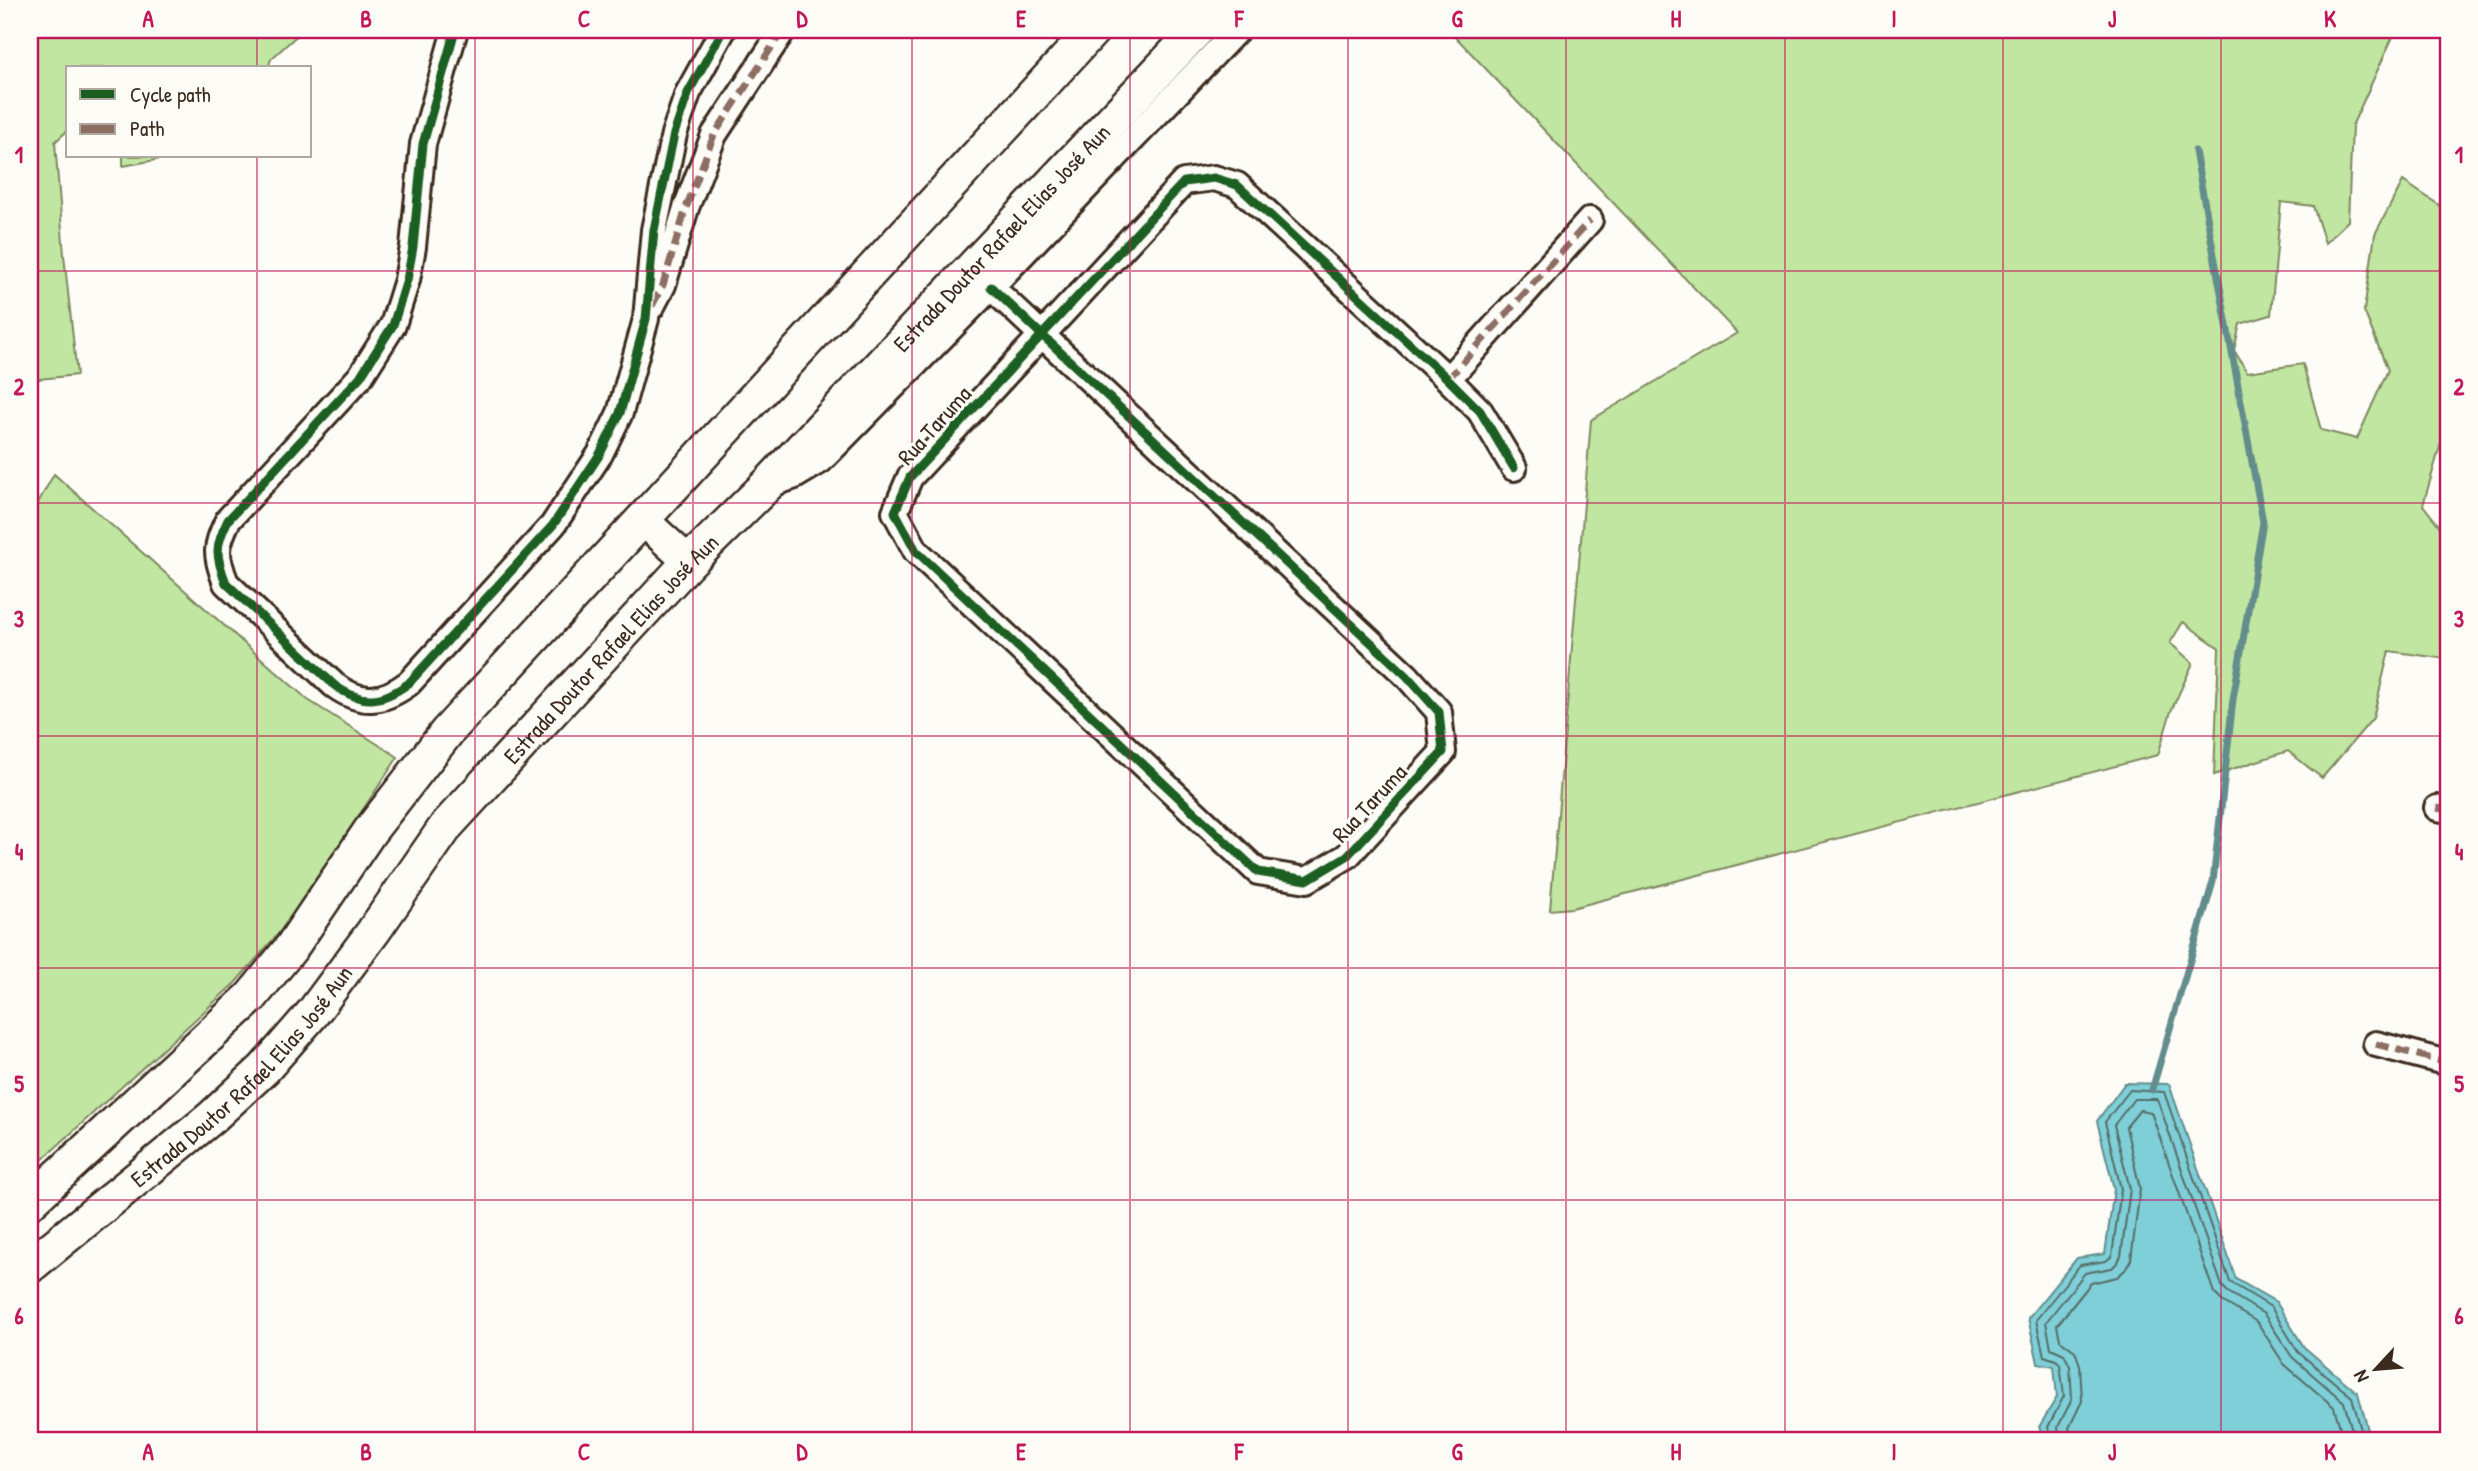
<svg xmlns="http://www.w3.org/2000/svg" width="2478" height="1471" font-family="'Patrick Hand',sans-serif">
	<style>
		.green { fill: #c1e6a1; stroke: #7e8860; stroke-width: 2 }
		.water { fill: #7ecfd7; stroke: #638d8d; stroke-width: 2 }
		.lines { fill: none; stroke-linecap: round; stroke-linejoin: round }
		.shore { stroke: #566c68; stroke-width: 2 }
		.stream { stroke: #638d8d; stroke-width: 7 }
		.minor-casing { stroke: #3b2a1e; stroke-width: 30 }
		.tertiary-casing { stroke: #3b2a1e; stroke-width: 35 }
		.secondary-casing { stroke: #3b2a1e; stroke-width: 38 }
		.minor { stroke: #fdfcf7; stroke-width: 24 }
		.tertiary { stroke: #fdfcf7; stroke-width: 30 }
		.secondary { stroke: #fdfcf7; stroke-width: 33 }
		.quiet { stroke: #8d6e63; stroke-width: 7; stroke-dasharray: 14 7; stroke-linecap: butt }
		.cycleway-casing { stroke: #fdfcf7; stroke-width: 13 }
		.cycleway { stroke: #1b5e20; stroke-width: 9 }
		.grid { fill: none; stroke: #c2185b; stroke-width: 2; stroke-opacity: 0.55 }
		.labels { text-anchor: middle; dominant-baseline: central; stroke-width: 6; stroke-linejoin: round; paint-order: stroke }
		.street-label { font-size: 23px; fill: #3b2a1e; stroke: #fdfcf7 }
		.neatline { fill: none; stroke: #c2185b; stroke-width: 2.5 }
		.grid-label { font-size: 23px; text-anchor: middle; font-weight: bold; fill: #c2185b }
	</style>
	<rect width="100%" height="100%" fill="#fdfcf7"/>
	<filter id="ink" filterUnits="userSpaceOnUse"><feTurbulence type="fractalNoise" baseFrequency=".0143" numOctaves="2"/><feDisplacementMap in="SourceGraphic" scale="14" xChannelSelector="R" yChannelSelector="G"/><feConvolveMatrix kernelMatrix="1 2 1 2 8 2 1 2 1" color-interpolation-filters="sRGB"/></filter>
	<g filter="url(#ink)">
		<path class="green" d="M30 30H303L271 59 268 68H68V130L55 142 64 255 77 375 30 380Z
			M1449 30H2396L2352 126 2348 221 2325 243 2313 206 2281 202 2271 315 2240 324 2234 350 2247 372 2303 364 2321 430 2357 439 2388 370 2364 311 2375 234 2403 181 2448 211V419L2423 505 2448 537V659L2389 651 2373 718 2322 778 2288 751 2214 775 2219 648 2183 622 2170 643 2193 663 2171 711 2158 755 1572 908 1550 910 1591 420 1737 333Z
			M123 156H177L123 166Z
			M54 474 308 700 398 757 285 926 235 983 30 1171V517Z"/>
		<path class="water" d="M2125 1083 2169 1084 2236 1279 2276 1302 2304 1347 2358 1393 2371 1441H2046L2039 1427 2057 1397 2054 1366 2038 1363 2028 1318 2077 1258 2105 1254 2114 1189 2097 1121Z"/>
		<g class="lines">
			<path class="shore" d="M2051 1441 2048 1427 2064 1396 2060 1364 2056 1360 2044 1356 2036 1320 2080 1265 2106 1261 2112 1256 2121 1189 2105 1122 2130 1090 2164 1092 2230 1282 2271 1307 2298 1352 2352 1397 2364 1441
				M2060 1441 2058 1427 2072 1399 2070 1366 2064 1354 2051 1348 2046 1322 2085 1273 2112 1268 2118 1262 2121 1256 2130 1189 2114 1125 2134 1099H2156L2158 1101 2222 1286 2228 1292 2264 1314 2292 1357 2344 1402 2355 1441
				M2071 1441 2069 1428 2082 1401 2080 1365 2075 1351 2060 1340 2057 1325 2091 1283 2117 1277 2125 1270 2131 1260 2140 1189 2126 1127 2140 1110 2151 1112 2214 1293 2222 1301 2257 1322 2284 1364 2334 1407 2344 1441"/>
			<path class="stream" d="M2152 1090 2213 882 2233 699 2263 522 2195 151"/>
			<g class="minor-casing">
				<path id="minor" d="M455 30 423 144 413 247 407 280 393 325 360 377 228 520C215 546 215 555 226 583L334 685C361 705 382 703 409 683L553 525 600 454 620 413 646 319 654 230 674 134 688 93 723 30
					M991 287 1043 336 1407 676 1439 712 1443 752 1347 856 1307 880 1258 872 916 551 895 512 910 477 1184 182 1214 178 1237 185 1448 379 1480 411 1514 468
					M652 306 663 285 686 208 714 135 783 30
					M1448 379 1590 220
					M771 484 795 476 820 461 991 287 1237 30
					M2437 808 2448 810
					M2376 1044 2448 1063"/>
			</g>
			<g class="tertiary-casing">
				<path id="tertiary" d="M642 519 689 562"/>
			</g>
			<g class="secondary-casing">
				<g id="secondary">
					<path d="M30 1202 251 997 291 948 370 831 447 732 1093 30"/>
					<path id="s1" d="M30 1266 211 1118 264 1069 312 1014 373 932 447 825 689 562 767 485 1197 30"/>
				</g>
			</g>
			<use href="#minor" class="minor"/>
			<use href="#tertiary" class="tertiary"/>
			<use href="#secondary" class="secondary"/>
			<path class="quiet" d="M652 306 663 285 686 208 714 135 783 30
				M1448 379 1590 220
				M2437 808 2448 810
				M2376 1044 2448 1063"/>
			<g class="cycleway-casing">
				<path id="cycleway" d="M455 30 423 144 413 247 407 280 393 325 360 377 228 520C215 546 215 555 226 583L334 685C361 705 382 703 409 683L553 525 600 454 620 413 646 319 654 230 674 134 688 93 723 30
					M991 287 1043 336 1407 676 1439 712 1443 752 1347 856 1307 880 1258 872 916 551 895 512 910 477 1184 182 1214 178 1237 185 1448 379 1480 411 1514 468"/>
			</g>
			<use href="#cycleway" class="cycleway"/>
		</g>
	</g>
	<path class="grid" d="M257 30V68M475 30V1441M693 30V1441M912 30V1441M1130 30V1441M1348 30V1441M1566 30V1441M1785 30V1441M2003 30V1441M2221 30V1441M257 156V1441M30 271H2448M30 503H2448M30 736H2448M30 968H2448M30 1200H2448"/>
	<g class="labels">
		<g class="street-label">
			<text stroke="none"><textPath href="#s1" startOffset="1419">Estrada Doutor Rafael Elias José Aun</textPath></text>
			<text transform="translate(934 425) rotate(-48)">Rua Taruma</text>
			<text stroke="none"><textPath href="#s1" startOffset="852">Estrada Doutor Rafael Elias José Aun</textPath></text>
			<text transform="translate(1369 803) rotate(-47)">Rua Taruma</text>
			<text stroke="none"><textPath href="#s1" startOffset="285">Estrada Doutor Rafael Elias José Aun</textPath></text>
		</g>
	</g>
	<rect width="2478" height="1471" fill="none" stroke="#fdfcf7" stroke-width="77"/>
	<rect x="66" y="66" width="245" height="91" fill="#fdfcf7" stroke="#afa8a0" stroke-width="2"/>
	<rect x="80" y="89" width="35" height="10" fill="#1b5e20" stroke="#afa8a0" stroke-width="2"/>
	<text x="130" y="102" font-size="21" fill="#3b2a1e">Cycle path</text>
	<rect x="80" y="124" width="35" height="10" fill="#8d6e63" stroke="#afa8a0" stroke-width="2"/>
	<text x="130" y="136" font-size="21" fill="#3b2a1e">Path</text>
	<g transform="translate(2376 1369) rotate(244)" stroke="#fdfcf7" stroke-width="5" paint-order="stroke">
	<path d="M0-5L12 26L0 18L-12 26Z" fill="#3b2a1e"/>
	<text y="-10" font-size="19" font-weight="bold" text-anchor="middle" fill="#3b2a1e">N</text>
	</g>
	<rect x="38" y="38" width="2402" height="1394" class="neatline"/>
	<g class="grid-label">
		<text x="148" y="27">A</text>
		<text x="366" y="27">B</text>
		<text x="584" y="27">C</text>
		<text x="802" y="27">D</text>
		<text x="1021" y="27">E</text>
		<text x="1239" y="27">F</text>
		<text x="1457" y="27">G</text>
		<text x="1676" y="27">H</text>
		<text x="1894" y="27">I</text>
		<text x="2112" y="27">J</text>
		<text x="2330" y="27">K</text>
		<text x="19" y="163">1</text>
		<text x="2459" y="163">1</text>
		<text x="19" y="395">2</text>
		<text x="2459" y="395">2</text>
		<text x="19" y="627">3</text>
		<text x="2459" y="627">3</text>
		<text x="19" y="860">4</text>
		<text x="2459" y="860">4</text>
		<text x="19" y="1092">5</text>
		<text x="2459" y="1092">5</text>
		<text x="19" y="1324">6</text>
		<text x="2459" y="1324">6</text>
		<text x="148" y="1460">A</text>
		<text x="366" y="1460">B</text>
		<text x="584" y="1460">C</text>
		<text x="802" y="1460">D</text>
		<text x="1021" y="1460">E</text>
		<text x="1239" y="1460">F</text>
		<text x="1457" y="1460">G</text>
		<text x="1676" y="1460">H</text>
		<text x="1894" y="1460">I</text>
		<text x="2112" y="1460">J</text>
		<text x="2330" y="1460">K</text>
	</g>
</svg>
